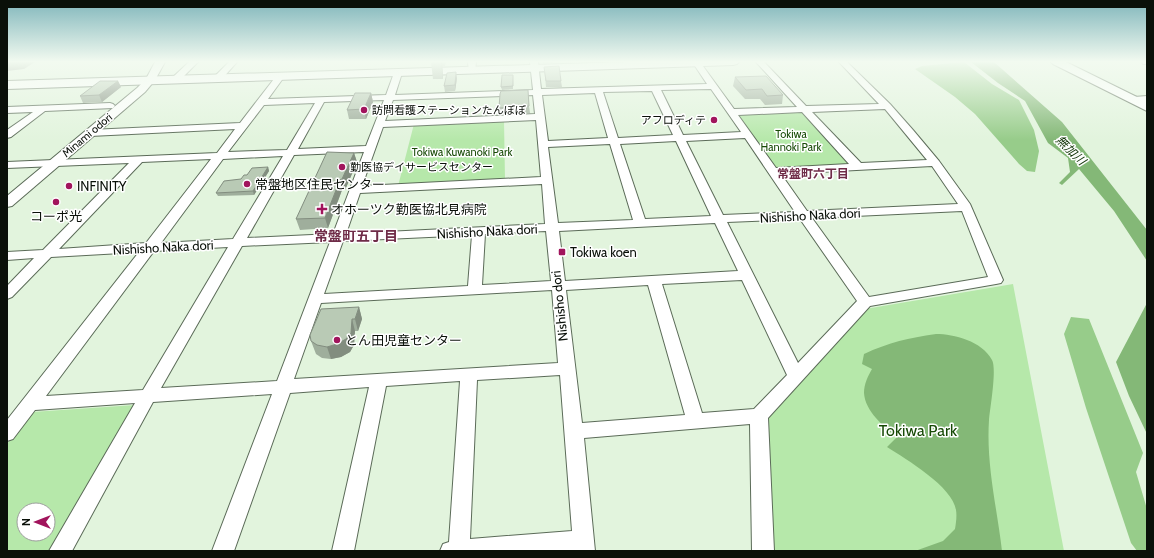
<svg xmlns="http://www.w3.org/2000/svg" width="1154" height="558" font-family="Cabin,'Noto Sans JP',sans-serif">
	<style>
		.green { fill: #b6e8aa; fill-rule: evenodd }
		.forest { fill: #97cc8a }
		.water { fill: #84b877 }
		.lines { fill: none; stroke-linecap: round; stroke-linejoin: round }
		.minor-casing { stroke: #5b6b58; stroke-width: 2 }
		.tertiary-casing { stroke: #5b6b58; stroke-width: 2 }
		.secondary-casing { stroke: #5b6b58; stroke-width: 2 }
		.minor { fill: #fff; fill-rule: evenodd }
		.tertiary { fill: #fff; fill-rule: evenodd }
		.secondary { fill: #fff; fill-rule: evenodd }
		.wall { fill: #9fae9c }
		.shaded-wall { fill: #828d7f }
		.building { fill: #b9cab5; stroke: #828d7f }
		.poi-dot { fill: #a1145c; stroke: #fff; stroke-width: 1.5 }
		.labels { text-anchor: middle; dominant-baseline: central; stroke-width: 3; stroke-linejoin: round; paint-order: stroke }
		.far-poi-label { font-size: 11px; fill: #0a1009; stroke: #fff; text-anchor: start }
		.far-park-label { font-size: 11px; fill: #174a06; stroke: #fff }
		.far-street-label { font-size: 11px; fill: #0a1009; stroke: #fff }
		.far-water-label { font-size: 12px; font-style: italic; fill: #123508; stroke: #fff }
		.far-neighbourhood-label { font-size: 12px; font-weight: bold; fill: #6f2c48; stroke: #fff }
		.poi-label { font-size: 13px; fill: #0a1009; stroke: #fff; text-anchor: start }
		.street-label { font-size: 13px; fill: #0a1009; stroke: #fff }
		.neighbourhood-label { font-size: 14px; font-weight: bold; fill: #6f2c48; stroke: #fff }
		.near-park-label { font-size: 16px; fill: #174a06; stroke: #fff }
	</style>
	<rect width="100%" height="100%" fill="#e2f4dd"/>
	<path class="green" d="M804 112 850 165 774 169 736 114Z
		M504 120 505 180 398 186 414 124Z
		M1013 284 1064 551H769L765 425 769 415 865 309Z
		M135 405 49 551H7V444L32 412ZM24 510H48V534H24Z"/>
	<path class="forest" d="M964 62 992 84 1019 100 1034 130 1039 151 1035 172 1027 171 1019 164 975 114 955 97 915 69 922 66Z
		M1071 317 1089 319 1143 453 1136 472 1147 509V551H1137L1131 543 1086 408 1064 334Z"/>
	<path class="water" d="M971 62H994L1062 122 1147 230V261L1114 211 1079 169 1062 185 1059 183 1070 172 1068 158 1048 143 1025 101 998 83Z
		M1147 303V434L1129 396 1116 362Z
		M936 334C954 334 982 341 992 360 997 369 990 408 989 420 986 464 997 508 1002 551H915L943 541 955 529C956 523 957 516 956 510 953 487 906 459 887 447L897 437C884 427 865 411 864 393 864 384 868 376 872 369L862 364 864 354C890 342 908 338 936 334Z"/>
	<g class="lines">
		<g class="minor-casing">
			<path id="minor" d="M189 62H198L178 82H172L171 80 172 78Z
				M229 62H237L220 81H214L213 79 214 77Z
				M468 62H476L475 72H469Z
				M530 62H538L541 89 707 84 693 63 700 62 734 109 797 107 756 62H764L806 106 879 104 839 62H847L890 104 913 130 939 161 970 204 1003 280 1001 283 996 284 870 306 768 418 774 551H752L750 424 584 438 595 551H440L443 544 449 542 460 381 386 386 354 551H332L369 387 290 393 234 551H212L272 394 153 402 72 551H49L135 403 35 410 13 439 7 441V420L139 252 51 257 12 297 7 299V286L34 258 7 260V252L43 250 129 163 7 168V162L217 153 235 129 90 136 85 133 90 130 240 123 277 75H280L284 77 268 99 386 95 394 73 398 71 402 73 395 95 533 90ZM711 89 741 132 683 135 661 90ZM652 91 673 135 618 138 603 92ZM595 93 608 138 548 141 542 95ZM533 95 535 114 385 121 393 100ZM384 100 366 146 298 149 324 102ZM315 103 287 150 228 152 264 105ZM885 109 927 160 861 163 812 112ZM802 112 849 164 776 168 738 115ZM536 120 541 177 362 186 383 127ZM745 138 795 212 723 215 686 141ZM676 141 711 216 645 219 620 144ZM610 144 633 220 558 223 548 147ZM364 152 333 234 247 238 294 155ZM283 156 233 239 161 243 223 159ZM211 159 146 243 59 249 142 162ZM932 166 958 204 807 211 781 174ZM542 184 545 224 346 234 360 193ZM962 211 988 277 869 297 812 218ZM800 219 857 301 798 363 727 222ZM715 223 738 271 565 281 559 231ZM546 231 551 281 482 285 485 234ZM472 235 468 286 324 294 343 241ZM330 242 277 381 161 388 242 246ZM228 247 143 390 46 396 154 251ZM742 280 787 375 754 409 702 413 662 284ZM648 285 685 415 582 423 566 290ZM552 290 558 363 294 379 321 303ZM560 375 572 531 470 539 477 380Z
				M1142 62H1147V64H1143Z
				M1147 96V102L1134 103 1130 100 1134 97Z
				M110 103 113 104 115 106 113 108 45 111 11 137 7 138V130L33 112 7 113V107Z"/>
		</g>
		<g class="tertiary-casing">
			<path id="tertiary" d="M155 62H165L155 80 145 92 12 206 7 207V196L137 88 146 79Z"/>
		</g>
		<g class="secondary-casing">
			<path id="secondary" d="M627 62H739L737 64 733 65 7 89V81Z
				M1051 62H1066L1147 102V111L1053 64Z"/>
		</g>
		<use href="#minor" class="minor"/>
		<use href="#tertiary" class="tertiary"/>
		<use href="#secondary" class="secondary"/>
	</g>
	<path class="wall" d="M431 62H446L445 66H442L443 76V79H433Z
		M543 62H553V63H543Z
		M544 67 561 81 562 87H546Z
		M735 77 783 95 782 104 765 105 760 99H745L733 86Z
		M457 78 455 91 445 92 444 86Z
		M513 78V89L502 90 501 87Z
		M118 81 121 87 102 102 83 103 80 96Z
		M371 93 373 102 366 119H349L347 110Z
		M529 106 530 113 500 114 499 108Z
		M354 153 357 162 345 190H342L328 228 300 230 296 219Z
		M268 167 269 171 254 195 218 196 216 193 241 179 247 175Z
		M359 307 362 319 358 331H355L354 345 350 352 341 357 331 359 322 358 316 354 311 341Z"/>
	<path class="shaded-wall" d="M7 62H35L24 69 7 71Z
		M441 62H442L443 76V79Z
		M456 72 457 78 455 91V85Z
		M118 81 121 87 102 102 99 95Z
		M371 93 373 102 366 119 364 109Z
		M354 153 357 162 345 190 342 179Z
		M268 167 269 171 254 195 253 191Z
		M340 180 342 190 328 228 325 218Z
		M359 307 362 319 358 331 355 319Z
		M352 319 355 331 354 345 350 352 341 357 331 359 327 347Z"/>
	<path class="building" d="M559 66 561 81H546L544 67Z
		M456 72 455 85 444 86 447 73Z
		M502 75H513V86L501 87Z
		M766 76 783 95 767 96 762 89 746 90 735 77Z
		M100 81H118L99 95 80 96Z
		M528 90 529 106 499 108 500 94 501 91Z
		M355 93H371L364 109 347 110Z
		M327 152 354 153 342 179 340 180 325 218 296 219Z
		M268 167 253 191 216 193 224 181 241 179 244 175H247L252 168Z
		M359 307 355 319H352L351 333 346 339 337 344 327 347 317 345 311 341 310 335 321 309Z"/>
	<linearGradient id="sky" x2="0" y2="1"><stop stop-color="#80b6bb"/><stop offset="0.44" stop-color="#f2faf0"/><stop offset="1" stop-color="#f2faf0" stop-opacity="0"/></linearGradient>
	<rect width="1154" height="140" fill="url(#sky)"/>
	<g class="poi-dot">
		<circle cx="364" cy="110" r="4"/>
		<circle cx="714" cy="120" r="4"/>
		<circle cx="342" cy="167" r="4"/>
		<circle cx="247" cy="184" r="4"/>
		<circle cx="69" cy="186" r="4"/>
		<circle cx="56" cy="202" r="4"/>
		<path d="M320 203h4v4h4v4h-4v4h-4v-4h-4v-4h4z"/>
		<rect x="558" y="248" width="8" height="8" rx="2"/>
		<circle cx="337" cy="340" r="4"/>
	</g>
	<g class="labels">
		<g class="far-poi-label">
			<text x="372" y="110">訪問看護ステーションたんぽぽ</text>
			<text x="706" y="120" text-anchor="end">アフロディテ</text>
			<text x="350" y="167">勤医協デイサービスセンター</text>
		</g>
		<g class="far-park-label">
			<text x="791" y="134">Tokiwa<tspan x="791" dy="13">Hannoki Park</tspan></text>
			<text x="462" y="152">Tokiwa Kuwanoki Park</text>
		</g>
		<g class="far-street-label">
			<text transform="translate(87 135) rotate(-40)">Minami odori</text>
		</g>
		<g class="far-water-label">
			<text transform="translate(1071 150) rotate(44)">無加川</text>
		</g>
		<g class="far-neighbourhood-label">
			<text x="813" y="173">常盤町六丁目</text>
		</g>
		<g class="poi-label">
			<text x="255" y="184">常盤地区住民センター</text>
			<text x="77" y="186">INFINITY</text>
			<text x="331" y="209">オホーツク勤医協北見病院</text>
			<text x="56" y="216" text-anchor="middle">コーポ光</text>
			<text x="570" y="252">Tokiwa koen</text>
			<text x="345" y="340">とん田児童センター</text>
		</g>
		<g class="street-label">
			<text transform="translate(810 215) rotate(-3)">Nishisho Naka dori</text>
			<text transform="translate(487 231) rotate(-3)">Nishisho Naka dori</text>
			<text transform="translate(163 247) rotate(-3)">Nishisho Naka dori</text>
			<text transform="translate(559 306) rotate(-96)">Nishisho dori</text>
		</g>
		<g class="neighbourhood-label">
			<text x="356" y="236">常盤町五丁目</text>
		</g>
		<g class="near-park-label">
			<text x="918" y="430">Tokiwa Park</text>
		</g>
	</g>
	<rect width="1154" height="558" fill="none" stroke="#0a1009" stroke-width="16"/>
	<g transform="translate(36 522) rotate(270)"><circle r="19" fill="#ffffff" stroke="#9d9f9d"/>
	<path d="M0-3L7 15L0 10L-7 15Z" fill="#a1145c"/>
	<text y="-6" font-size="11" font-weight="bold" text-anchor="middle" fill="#0a1009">N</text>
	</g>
</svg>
